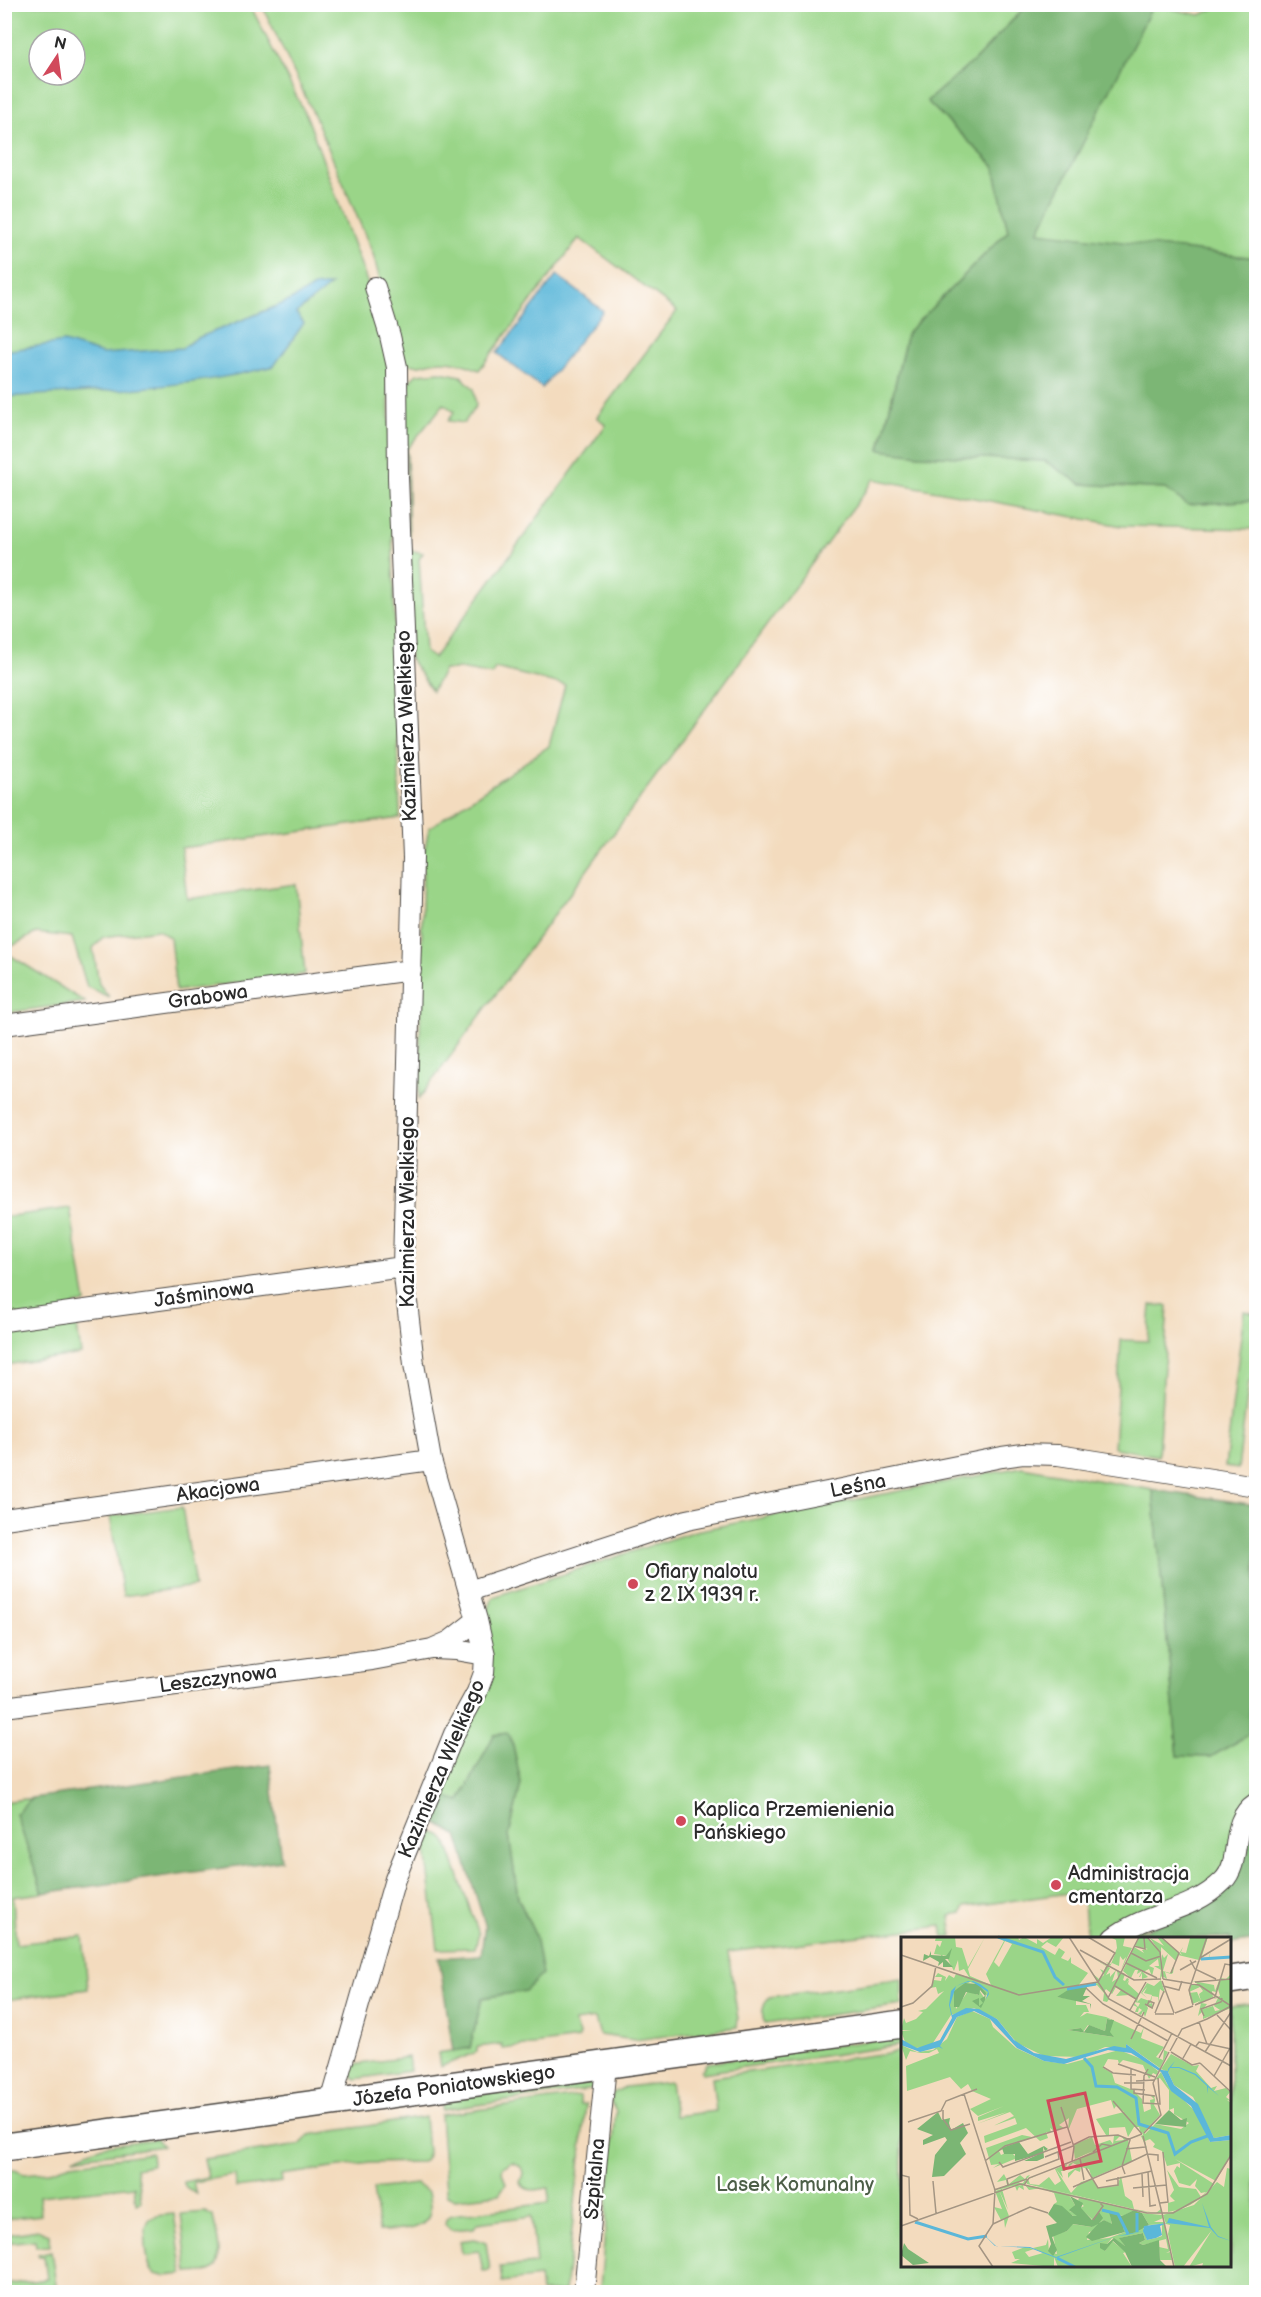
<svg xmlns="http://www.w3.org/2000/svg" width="1261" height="2297" font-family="'Balsamiq Sans',sans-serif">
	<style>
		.green { fill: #9ad588; stroke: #62805a; stroke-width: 1.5; fill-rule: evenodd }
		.forest { fill: #7bb674; stroke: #537050; stroke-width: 1.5 }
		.water { fill: #5bb7d9; stroke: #437182; stroke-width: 1.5 }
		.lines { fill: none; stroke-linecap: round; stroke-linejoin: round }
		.street-casing { stroke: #494541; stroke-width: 22 }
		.secondary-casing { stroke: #494541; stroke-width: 30 }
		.street { stroke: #fff; stroke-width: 20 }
		.secondary { stroke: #fff; stroke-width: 27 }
		.poi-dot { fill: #d1495b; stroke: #fff; stroke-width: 2 }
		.labels { text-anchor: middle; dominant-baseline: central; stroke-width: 5; stroke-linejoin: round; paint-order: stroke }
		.street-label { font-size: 20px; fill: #2b2b2b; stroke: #fff }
		.poi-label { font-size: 20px; fill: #2b2b2b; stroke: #fff; text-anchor: start }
		.park-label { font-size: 20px; fill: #4c5e47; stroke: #fff }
		.inset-river { fill: none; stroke: #5bb7d9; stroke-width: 3 }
		.inset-road { fill: none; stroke: #a39583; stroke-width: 1.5 }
		.view { fill: #d1495b; fill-opacity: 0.15; stroke: #d1495b; stroke-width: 3 }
		.inset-edge { fill: none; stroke: #2b2b2b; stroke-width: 3 }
	</style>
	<rect width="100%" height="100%" fill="#fff"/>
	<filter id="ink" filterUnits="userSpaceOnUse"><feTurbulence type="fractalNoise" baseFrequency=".0167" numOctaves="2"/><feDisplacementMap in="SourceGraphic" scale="12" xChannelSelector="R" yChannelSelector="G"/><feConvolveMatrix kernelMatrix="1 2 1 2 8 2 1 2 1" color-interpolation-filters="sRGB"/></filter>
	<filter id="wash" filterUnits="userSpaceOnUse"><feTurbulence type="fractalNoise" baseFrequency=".008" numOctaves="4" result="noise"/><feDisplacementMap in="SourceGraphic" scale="24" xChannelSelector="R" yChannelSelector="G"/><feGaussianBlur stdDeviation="1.35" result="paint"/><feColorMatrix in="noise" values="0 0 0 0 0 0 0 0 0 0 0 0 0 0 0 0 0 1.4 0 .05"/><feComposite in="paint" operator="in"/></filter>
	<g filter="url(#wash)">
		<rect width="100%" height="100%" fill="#f3dbbe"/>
		<path class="green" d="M5 5H250L308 119 387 337 400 818 181 848 187 899 296 884 305 974 176 991 170 938 158 930 103 937 93 948 99 984 109 997 87 987 72 937 36 933 5 950ZM39 39H75V75H39Z
			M262 5H1027L975 60 927 101 994 166 1008 231 907 333 880 449 920 455 1045 461 1081 484 1165 489 1188 505 1256 500V529L1122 526 874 479 419 1099 423 858 429 828 549 746 565 685 495 668 492 675 460 669 444 670 432 691 410 659 404 386 417 374 440 372 461 376 474 389 476 406 464 423 448 421 454 412 444 404 407 449 409 550 423 553 419 559 425 652 434 658 606 425 597 417 677 311 579 238 479 370C466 364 456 361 442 361 424 361 418 372 401 359L373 254 315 117Z
			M1153 5 1200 15 1221 5H1256V258L1037 233Z
			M4 952H5L85 1002 5 1013Z
			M70 1208 86 1303 74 1305 81 1354 5 1365 4 1217Z
			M1151 1305 1168 1306 1158 1456 1114 1448 1121 1340 1148 1341Z
			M1256 1309V1381H1249L1238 1469 1225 1467 1244 1311 1256 1314Z
			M1022 1467 1153 1490 1178 1756 1211 1757 1249 1734H1256V1823L1247 1835 1237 1874 1125 1938H1087L1083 1891 965 1907 962 1914 950 1916 953 1937 944 1938 942 1926 728 1952 738 2019 737 2027 634 2040 600 2035 595 2019 574 2022 579 2034 578 2039 503 2049 502 2044 477 2047V2052L440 2067 438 2053 470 2048 482 1998 525 1991 535 1935 518 1898 509 1835 521 1783 513 1745 508 1733 494 1735 460 1801 437 1795 472 1715 485 1619 493 1597 695 1531Z
			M182 1507 195 1586 123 1596 110 1516Z
			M32 1798 16 1814 43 1893 13 1897 16 1944 83 1936 88 1989 5 2000 4 1802Z
			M428 1832 439 1834 446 1841 479 1934 475 1948 438 1949 425 1841 420 1839Z
			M902 1979V2005L765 2024C760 2014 763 2005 769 1997Z
			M1256 2003V2292H596L600 2288 616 2111 611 2103 613 2093 625 2087 670 2082 675 2116 716 2111 712 2077 902 2051V2266H1230V2006Z
			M902 2036V2045L702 2073 701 2071 707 2063Z
			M408 2057 410 2071 355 2079 351 2074 350 2068 345 2066Z
			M586 2079 591 2081 595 2089 441 2110 442 2103 449 2098Z
			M580 2096V2105L586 2104 565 2292H541L539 2277 502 2282 500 2267 536 2264 531 2216 477 2223 474 2228 451 2230 445 2224 446 2219 452 2215 549 2203V2188C537 2189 527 2194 520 2182 526 2172 522 2164 511 2162L503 2167 502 2172 506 2184 499 2194 455 2199 447 2195 446 2190 440 2115Z
			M425 2117 428 2153 424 2161 421 2162 370 2163 281 2175 282 2182 236 2188 235 2175 193 2182 196 2194 187 2189 183 2182 208 2177 204 2159 300 2145 309 2135Z
			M155 2139 163 2146 73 2158 102 2146Z
			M151 2153 152 2165 136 2168 141 2201 136 2203 134 2186 39 2196 41 2215 5 2219V2171L15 2170 24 2174 47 2172 71 2164Z
			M416 2184 428 2193C429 2198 431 2206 430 2212 426 2233 395 2230 379 2231L373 2189Z
			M205 2212 213 2216C215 2228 226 2264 212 2270 206 2273 195 2272 188 2273L181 2214Z
			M174 2214 183 2274C175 2275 161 2278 154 2273 146 2267 142 2226 150 2219 156 2215 167 2215 174 2214Z
			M39 2230 49 2234 50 2245 36 2246 35 2240 5 2243V2235Z
			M475 2239 486 2243 490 2270 483 2271 479 2251 462 2253 460 2241Z
			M51 2251 57 2292H5V2285L47 2279 44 2256H39L38 2254Z"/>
		<path class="forest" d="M1027 5H1153L1038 232 1256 258V500L1188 505 1165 489 1081 484 1045 461 920 455 880 450 907 333 1008 231 994 166 927 101 975 60Z
			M1153 1490 1256 1505V1614L1249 1734 1211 1757 1178 1756Z
			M508 1733 513 1745 521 1783 509 1835 518 1898 535 1935 542 1975 525 1991 482 1998 470 2048 453 2051 439 1958 481 1955 485 1924 457 1835 429 1819 437 1795 460 1801 494 1735Z
			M270 1765 281 1860 43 1893 16 1814 32 1798Z
			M1256 1823V1940L1230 1944V1938H1125L1199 1908 1247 1835Z"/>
		<path class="water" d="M557 275 603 311 542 388 497 353Z
			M331 285 296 313 304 323 274 366C187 389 94 391 5 397V351L64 342 103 354 182 348 195 339 287 302 314 287Z"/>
	</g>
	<g filter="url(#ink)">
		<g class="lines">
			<g class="street-casing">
				<path id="street" d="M4 1025 411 970
					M4 1321 403 1267
					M4 1519 431 1460
					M469 1591 687 1520 1002 1457 1023 1454 1058 1455 1256 1486
					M434 1649 456 1650 485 1655
					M4 1707 372 1660 432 1649 450 1641 477 1620
					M1113 1938C1146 1912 1191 1913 1223 1881 1244 1860 1227 1822 1256 1803
					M331 2102 395 1879 454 1734 477 1692 484 1673 485 1655 477 1620 431 1460 414 1364 403 1267 413 858 398 478 397 367 390 336 375 287
					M584 2292 606 2065"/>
			</g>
			<g class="secondary-casing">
				<path id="secondary" d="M1230 1980 1256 1976
					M4 2147 902 2024"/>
			</g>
			<use href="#street" class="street"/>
			<use href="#secondary" class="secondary"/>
		</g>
	</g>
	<g class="poi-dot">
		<circle cx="633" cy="1584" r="6"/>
		<circle cx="681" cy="1821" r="6"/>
		<circle cx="1056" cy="1885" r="6"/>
	</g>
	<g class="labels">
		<g class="street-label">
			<text transform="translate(407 726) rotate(-92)">Kazimierza Wielkiego</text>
			<text transform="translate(208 997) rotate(-8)">Grabowa</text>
			<text transform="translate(408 1212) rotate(-90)">Kazimierza Wielkiego</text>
			<text transform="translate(204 1294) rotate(-8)">Jaśminowa</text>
			<text transform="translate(858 1486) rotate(-11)">Leśna</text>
			<text transform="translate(218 1490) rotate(-8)">Akacjowa</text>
			<text transform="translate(218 1679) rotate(-7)">Leszczynowa</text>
			<text transform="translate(442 1769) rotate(-67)">Kazimierza Wielkiego</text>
			<text transform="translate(454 2086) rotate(-8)">Józefa Poniatowskiego</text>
			<text transform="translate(595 2179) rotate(-85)">Szpitalna</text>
		</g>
		<g class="poi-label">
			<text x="645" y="1572">Ofiary nalotu<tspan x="645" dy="23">z 2 IX 1939 r.</tspan></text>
			<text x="693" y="1810">Kaplica Przemienienia<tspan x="693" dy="23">Pańskiego</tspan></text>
			<text x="1068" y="1874">Administracja<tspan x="1068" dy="23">cmentarza</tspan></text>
		</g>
		<g class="park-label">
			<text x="795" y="2185">Lasek Komunalny</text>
		</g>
	</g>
	<g transform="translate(901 1937)">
		<rect width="330" height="330" fill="#f3dbbe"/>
		<path d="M35 0H54L55 10 61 11 67 30 84 0 67 32 69 39 90 48 85 37 103 4 96 0H117L118 3 123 0 136 7V2L142 6 151 0H163L155 10 146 5 140 10 154 18 158 11 164 15 160 21 167 24 170 20V26L187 36 177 49 197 46 191 36 198 42 203 38 199 32 203 34 205 29 200 26 197 31 200 26 191 20 209 31 205 38 209 36V40L215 33 211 45 217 41 216 33 224 37 222 43 224 44 226 41 228 42 225 47 228 43 227 47 238 57 236 65 240 61 249 64 251 58 243 56 246 50 241 56 246 61 240 56 246 46 253 49 260 43 264 56 259 52 257 66V60L251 59 250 65 248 67 251 66 252 72 245 68 247 71 244 80 242 74 240 78 237 77 241 73 238 71 237 75H234L236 70 232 68 233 66 237 70 239 66 233 65 235 62 223 54 228 58 215 59 220 53 215 50 211 57 205 52 203 55 208 62 206 65 202 64 203 56 196 48 170 51 164 57 182 55 156 60 175 63V68H185L188 75H183L179 80 186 76 205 80 240 96 243 90 240 101 263 110 255 120 262 123 263 113 267 115 259 131 225 107V111L204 110 181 120 143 119 116 106 96 82 73 71 50 78 30 109 15 111 4 105 0 94 11 93H0L3 81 5 86 15 82 22 75 17 74 25 72 43 54 37 57 35 50 29 51 33 43 40 44 41 40H34L37 36 45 40 44 44 48 38 53 41 55 37 68 40 63 32 58 34 57 23 53 34 45 19 42 18 39 22 40 18 33 17 36 7 39 10 41 4H34ZM104 4 111 7 98 30 93 25ZM69 45 78 48 86 59 84 62 78 53 77 58 67 54 55 72 53 54ZM206 82H211L207 97 213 100 166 93 180 91 182 95 187 88 204 94ZM209 0H224L222 9 231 11 220 33 225 20 222 23 219 19 218 29 211 26 209 29 205 25 210 27 214 17 207 12 214 16 216 11 215 3ZM238 0H245L256 11 249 1 263 9 256 0H259L281 18 279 15 282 10 280 15 285 16 289 1 307 0 300 22H307L310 14 308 21 330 20 298 23 277 18 275 24 260 10V31L261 17 263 21 267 17 262 34 269 36 273 28 272 36 270 37 264 35 266 42 261 39 259 42 260 33 253 29H258L257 22 248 29 253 31 251 39 248 32 242 35 247 40 241 42V36L239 40H238L241 34 236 37 237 33H234L230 41 222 34 233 10 243 16 241 13 247 12 234 9ZM330 37V71L302 82V74L297 79 300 66 306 67 302 72 312 69 314 74 319 73 313 69 317 61 312 62 319 59 317 52 315 55 311 54 312 60 294 68 299 64 291 67 288 56 296 55 300 64 298 57 302 54 299 50 288 55 290 47 298 48 292 44 313 48 314 54 319 41 325 42ZM71 74 89 82 92 90 115 111 143 124 166 127 218 113 243 123 257 134 256 138 252 136 248 142 242 128 222 123 218 127 217 123 207 122 202 131 211 136 214 146 232 153 241 162 243 175 250 172 249 163 253 162 250 159H253L254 163 253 168 259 178 243 195 244 197 254 187 280 192 288 186 273 177V171L268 173V153L259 141 254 143 260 135 266 147 295 175 309 205 330 203V217L315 244 274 222 313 247 303 259 289 268 277 273 266 275H262L260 266 262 275H267V266L274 264 269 259 273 253 266 233 278 250 295 252 300 260 305 255 300 256 294 249 296 242 289 249 278 246 273 234 276 229 279 231V226L266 229 261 214 252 210 254 207 249 202 244 204 246 212 240 199 233 202 242 198 241 195 240 197 236 199 240 197 238 190H233L227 200 224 190 208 191V198H205L195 182 223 175 215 169 213 172 210 163 176 172 167 194 168 181 158 188 163 191 153 194 149 191 150 195H145L147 201 139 204 125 191 84 206 83 199 116 187 114 181 92 189 113 179 109 175 76 187 106 175 77 184V180L103 169 77 179 69 172 90 162 71 154 67 147 60 152 49 140 6 154 5 129 38 116 36 112 28 116H20L9 114 5 123 0 108 16 115 32 113 46 102 56 80ZM270 117 292 129 298 128 295 134 310 151 316 149 313 154 325 151 329 155 325 160 330 164 326 163 330 166V198L313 201 292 160 273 148 267 135 260 132ZM121 198 131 200 98 214 100 218 109 214 116 221 92 231 98 227 90 228 85 211ZM213 199H219L214 204 223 203 221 200 227 202 231 224 191 241 188 232 180 230 179 235 174 233 167 241V236L178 229 172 226 167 231 168 227 192 214 174 222 172 208 191 200 194 208 209 203 212 207ZM166 227 164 234H160L162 241 155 232 170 256 180 245 191 242 197 251 216 249 220 239 224 259 231 264 233 272 255 276 260 272V276H255L241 274 126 247 125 245 124 247 94 253 106 248 105 243 96 245 103 237 108 247 119 238 124 242 117 246H122L126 239 129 238 124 244 128 241 135 239 127 242 129 247 138 248 148 240 154 248 160 244 154 232ZM326 231 330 232V330H301L302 326 288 330 311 293 282 330H274L267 297 269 288 265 287 262 278 293 268 316 245 323 250ZM122 248 123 253 118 250 116 254 114 249 101 252 107 273 98 253 108 279 104 291 103 282 100 283 93 270 101 272 94 254 104 251 111 249ZM124 248 147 252 233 273 222 279 209 276 211 288 203 283 198 286 194 294 188 295 186 303 208 301 224 295 221 291 228 296 242 290 246 303 255 301 261 299V287L248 288 241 276 261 278 262 281 253 285H263L269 314 265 316 269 315 271 323H259L258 310 267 312 265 302 242 308 238 306 244 303 242 296 219 301 224 309 211 301 206 307H199L204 314 211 304 225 315 222 316 231 330H157L153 320V330L110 326 119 322H114L111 315 124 310 133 312 124 315 128 320 142 316 132 311 145 308 147 302 148 315 156 317 152 298 166 294 171 287 191 290 201 281 197 276 192 283 179 271 183 269 177 265 178 260 168 258 174 268 169 274 178 279 174 280 153 267 156 265 153 256 140 251 128 253Z" fill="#9ad588" fill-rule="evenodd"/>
		<path d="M51 11 48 22H44L52 30H42V25L37 29 38 25 29 20 22 24 23 17 28 19 30 14V18L45 19ZM64 46 77 47 85 56 84 63 80 71 71 64 78 61V69L82 66 79 62 84 59 79 53 78 58 65 55 58 70H53V54ZM186 50 182 59H189L181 64 190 67V72L189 67 156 60 170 51ZM206 82 213 83 209 95 213 100 166 93 180 91 183 95 188 88 204 94ZM268 173 280 183 286 181 285 190 254 187ZM37 175 41 183 49 181 48 186 50 193 62 186 67 196 59 206 65 217 43 239 31 240 34 218 46 203 44 200 22 208V203L32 198 16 192ZM118 205 127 217 143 209 147 212 144 214 142 210 143 221 136 224H123L136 218 114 224V217H103L101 211ZM169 259 182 266 180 271 191 283 198 275 202 281 198 286 203 283 211 287 208 275 221 279 233 273 241 276 248 288 235 295 228 297 222 291 224 295 191 304 185 300 197 287 191 290 172 287 166 294 151 300 156 313 152 319 147 314 150 307 145 289 156 286 147 277 153 267 161 269 172 279H176L168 273 174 268ZM242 296 244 303 238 306 242 308 258 303 259 323 266 330H231L224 315 212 304 204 314 199 311V306L206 307 213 301 224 309 218 301ZM3 306 7 312 28 326 12 328 0 318Z" fill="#7bb674"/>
		<path d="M67 44H72L79 47 87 53 88 57 85 62 87 55 70 44 55 49 49 68 51 78 65 71 78 72 96 82 113 103 133 116 165 122 213 109 225 111V107L261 133 267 134V132L274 124 270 130H278L295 137 318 159 307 150 306 157V149L294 138 278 131H269L267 135 273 148 297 167 313 201 330 198V203L309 205 290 169 270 154 260 135 230 116 207 113 163 127 143 124 116 111 89 82 73 74 56 80 39 109 42 112 38 110 19 115 0 108V102L16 111 39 103 51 81 48 68 50 54 55 49ZM301 266 310 290 317 299 330 304 317 300 309 291 266 286 259 289 261 298 255 301 246 303 242 294 226 298 216 299 155 321 129 311 95 309 83 298 94 309 129 310 155 320 216 299 242 294 243 289 266 286 268 281 308 290Z" fill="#5bb7d9"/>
		<path class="inset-river" d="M97 0 142 15 154 40 163 48M300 22 330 20M166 52 195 47M183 121 191 130 195 149 216 150 235 161 238 187 267 196 274 217 290 205 309 198M201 273 217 277 227 297M236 276V295M14 285 67 302 86 299M156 321 174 330"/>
		<path class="inset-road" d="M168 0 208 62 330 129M187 0 214 16 197 45M246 0 259 15 262 42M260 0 278 16 270 36M233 9 244 12 243 1M179 13 233 43 260 42M230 16 245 24 260 19M0 18 118 58 197 45M299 21 330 2M289 23 294 32 315 42M225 26 256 41M279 33 295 24M262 42 298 48 330 69M261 44 273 76M294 45 330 42M214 49 235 62M262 49 278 53 281 44M185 51 202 67 267 104M207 61 238 0M244 67 251 71 253 66 248 64 246 69M292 68 288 53 306 0M294 68 314 60 324 27 330 28M0 70 12 66 31 49 35 29M229 73 245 45M254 76 263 54M274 76 292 69M254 77H273M316 78 330 93M303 79 300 72 320 65 321 61M306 82 330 69M298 85 306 107M230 102 243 75M295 109 298 105 330 112M269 114 281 92 306 82M270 115 291 128 299 126M304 115 330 75M258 121 271 96M281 123 290 107M299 126 330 155M217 127 254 140M202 130 212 136 235 138M230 131V152L244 153M247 132 243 139 242 166 259 167 257 141M313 139 329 111M235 144 253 143M223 146H243M252 146 268 115M76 152 63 157 94 253 92 287 78 309 92 330M233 153V156L254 159M212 164 241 197M160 170 173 210 171 224M42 173V182L50 193 69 187M7 185 40 174 45 164 63 157M243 196 260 178 252 146M242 199 261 276M225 212 244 210M192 215 201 207 211 209M144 220 172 209M179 221 183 243M84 224 104 209 166 190M98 225 102 230 170 205M185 231 197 251 217 248V240M247 235 249 269 255 268M224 237 221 229 246 217 257 218V224M241 237 242 260M0 238 8 240 9 278 17 282M32 244 35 276M205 244 251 234M107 248 106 242 158 222 157 215M123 248 128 241 241 197M172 250 221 229 229 203 217 198 188 200 172 208M232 251 266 248M93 253 126 242M259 266 267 265 262 215M261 276 273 330M192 283 202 269 199 266M92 287 129 270 147 276M0 289 119 247 246 276H272L306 257 330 218"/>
		<path class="view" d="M184 156 200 224 163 232 147 164Z"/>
		<rect width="330" height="330" class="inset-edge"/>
	</g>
	<rect width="1261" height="2297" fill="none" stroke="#fff" stroke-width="24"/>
	<g transform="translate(57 57) rotate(13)"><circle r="28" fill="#ffffff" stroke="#aaaaaa" stroke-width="1.5"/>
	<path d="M0-4.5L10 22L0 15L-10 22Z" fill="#d1495b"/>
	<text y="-9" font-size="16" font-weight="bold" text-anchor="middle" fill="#2b2b2b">N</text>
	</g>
</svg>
